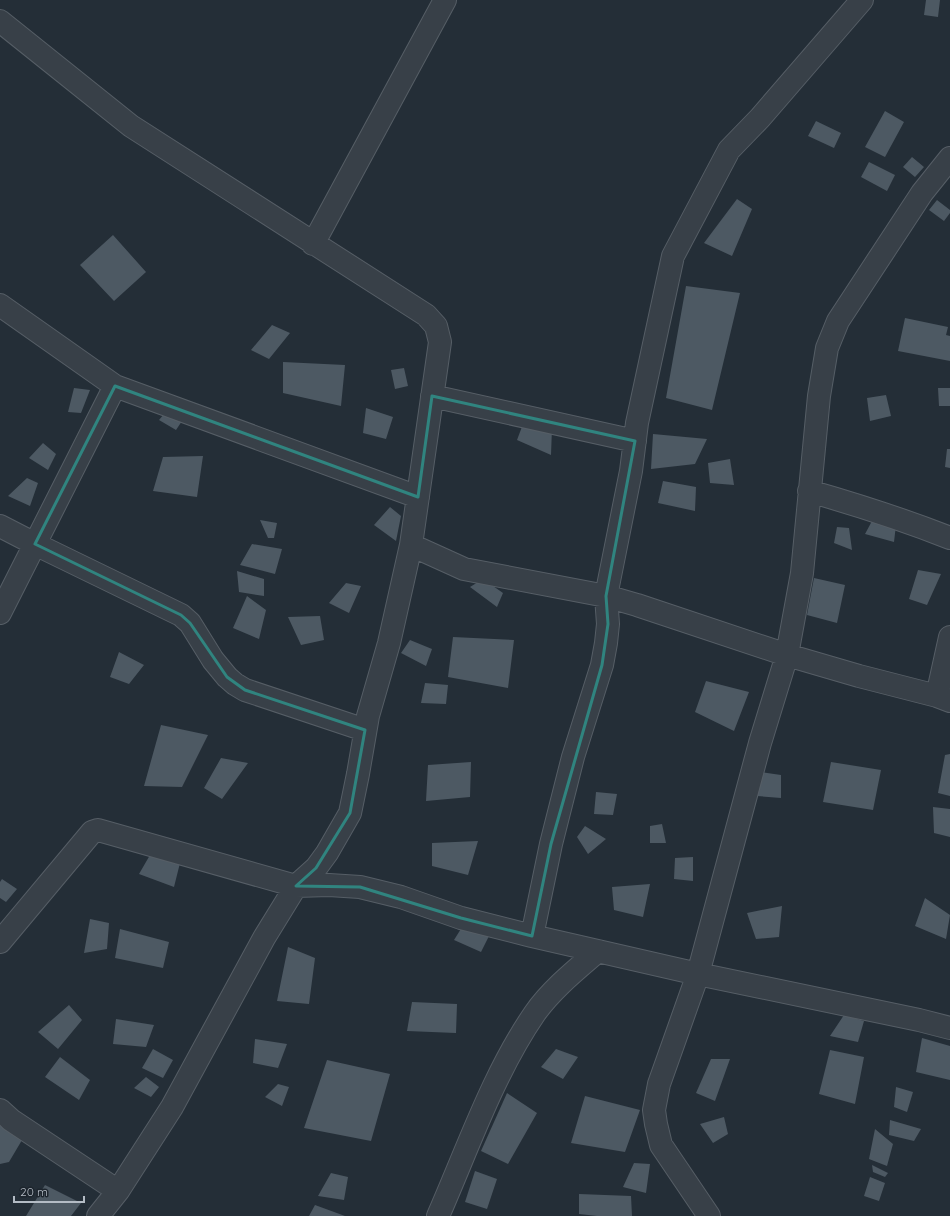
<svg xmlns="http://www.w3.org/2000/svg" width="950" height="1216" font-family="Quicksand,sans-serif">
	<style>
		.building { fill: #4d5963 }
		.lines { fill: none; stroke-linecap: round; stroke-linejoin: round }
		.minor-casing { stroke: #565e66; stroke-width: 24 }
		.minor { stroke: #384048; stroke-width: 22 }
		.marked { fill: none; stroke: #30847f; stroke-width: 3; stroke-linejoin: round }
	</style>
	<rect width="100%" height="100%" fill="#242e37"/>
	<path class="building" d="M926 0H940L938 17 924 15Z
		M885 111 904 122 885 157 865 147Z
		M816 121 841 133 834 148 808 136Z
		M912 157 924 167 915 177 903 167Z
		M869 162 895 175 887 191 861 177Z
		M737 199 752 209 732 256 704 243Z
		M937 200 950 210V213L944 221 929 210Z
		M113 235 146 272 114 301 80 265Z
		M686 286 740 293 712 410 666 398Z
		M905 318 948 327 946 335 950 336V361L898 351Z
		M272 325 290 333 269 359 251 350Z
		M283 362 345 365 341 406 283 393Z
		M404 368 408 386 395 389 391 370Z
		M74 388 90 390 81 413 68 412Z
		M938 388H950V406H939Z
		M886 395 891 416 870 421 867 398Z
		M366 408 393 417 386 439 363 433Z
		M164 414 184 418 176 430 159 420Z
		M523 424 552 428 551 455 517 440Z
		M653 434 707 439 695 464 651 469Z
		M43 443 56 454 48 470 29 458Z
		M947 449H950V468L945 467Z
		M203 456 197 497 153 491 163 457Z
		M730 459 734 485 710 483 708 463Z
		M27 478 38 483 30 506 8 496Z
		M663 481 696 487 695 511 658 503Z
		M390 507 401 516 396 541 374 525Z
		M260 520 277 523 274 538H268Z
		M872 521 896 525 894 542 865 534Z
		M837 527 849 528 852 550 834 543Z
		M252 544 282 549 275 574 240 565Z
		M918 570 941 574 927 605 909 599Z
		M237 571 264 579V596L239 592Z
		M814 578 845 585 837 623 807 615Z
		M483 579 503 593 497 607 470 587Z
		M346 583 361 586 349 613 329 603Z
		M247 596 266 610 259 639 233 628Z
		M320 616 324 640 301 645 288 617Z
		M453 637 514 640 508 688 448 677Z
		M410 640 432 649 426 666 401 653Z
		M119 652 144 665 129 684 110 677Z
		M706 681 749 692 734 731 695 712Z
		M425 683 448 685 446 704 421 703Z
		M161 725 208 735 182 787 144 786Z
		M950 754V796L938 793 945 755Z
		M221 758 248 763 222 799 204 788Z
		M471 762 470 797 426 801 428 765Z
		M831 762 881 770 873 810 823 802Z
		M760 772 781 775V798L757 796Z
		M596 792 617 794 613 815 594 814Z
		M933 807 950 809V837L934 833Z
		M662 824 666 843H650V826Z
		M585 826 606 839 588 854 577 837Z
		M478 841 468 875 432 866V843Z
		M150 855 180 863 174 887 139 874Z
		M693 857V881L674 879 675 858Z
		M2 879 17 889 6 902 0 898V882Z
		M650 884 643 917 614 910 612 887Z
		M925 898 950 915 946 939 915 926Z
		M782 906 779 937 756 939 747 913Z
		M90 919 109 923 107 949 84 953Z
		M464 924 490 934 481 952 454 940Z
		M120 929 169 942 163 968 115 958Z
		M288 947 315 958 309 1004 277 1001Z
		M412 1002 457 1004 456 1033 407 1031Z
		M69 1005 82 1020 58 1049 38 1032Z
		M844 1015 864 1021 858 1042 830 1036Z
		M116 1019 154 1025 146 1047 113 1044Z
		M922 1038 950 1046V1080L916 1072Z
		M255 1039 287 1044 278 1068 253 1063Z
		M153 1049 173 1060 163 1078 142 1068Z
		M556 1049 578 1057 563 1079 541 1067Z
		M830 1050 864 1057 855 1104 819 1094Z
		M60 1057 90 1080 79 1100 45 1077Z
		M711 1059H730L715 1101 696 1093Z
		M327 1060 390 1074 371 1141 304 1128Z
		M146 1077 159 1087 151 1097 134 1088Z
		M278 1084 289 1087 282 1106 265 1097Z
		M896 1087 913 1092 907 1112 894 1107Z
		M507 1093 537 1113 508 1164 481 1151Z
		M585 1096 640 1110 625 1152 571 1143Z
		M724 1117 728 1134 713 1143 700 1124Z
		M890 1120 921 1129 914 1141 889 1135Z
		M0 1126 25 1135 9 1162 0 1164Z
		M875 1129 893 1144 887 1166 869 1159Z
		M634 1163 650 1164 646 1193 623 1187Z
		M872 1165 888 1173 885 1177 873 1172Z
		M475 1171 497 1179 487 1209 465 1202Z
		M331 1173 348 1177 344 1200 318 1196Z
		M870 1177 885 1183 879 1201 864 1196Z
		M45 1185 81 1203 71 1216H26Z
		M579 1194 631 1196 632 1216H597L579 1214Z
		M315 1205 345 1216H309Z"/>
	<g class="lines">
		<g class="minor-casing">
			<path id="minor" d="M0 21 131 126 426 315 436 326 440 342 411 545 389 643 368 716 358 774 350 813 327 853 316 868 296 886 264 938 172 1107 118 1191 98 1216
				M313 244 445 0
				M0 305 115 386 418 497
				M432 396 635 441
				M809 491C858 505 902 519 950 538
				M0 526 35 544 181 615 190 623 213 660 227 677 235 684 245 690 365 730
				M411 545 464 569 606 596 637 605 787 655 859 676 937 696 950 701
				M0 613 115 386
				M937 696 950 637
				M532 936 551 844 573 757 602 665 606 643 608 624 606 596 631 471 637 423 673 256 729 150 760 118 862 0
				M0 942 92 832 98 830 296 886 329 885 360 887 401 897 461 918 532 936 698 974 919 1020 950 1028
				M0 1110 11 1120 118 1191
				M438 1216C468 1148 493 1074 535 1013 552 989 576 970 598 951
				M709 1216 661 1145 656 1124 654 1110 659 1084 698 974 760 743 787 655 802 573 819 396 827 348 838 321 922 193 950 158"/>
		</g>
		<use href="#minor" class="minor"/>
	</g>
	<path class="marked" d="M115 386 418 497 432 396 635 441 606 596 608 624 602 665 551 844 532 936 461 918 360 887 296 886 316 868 350 813 365 730 245 690 227 677 190 623 181 615 35 544Z"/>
	<path d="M14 1196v6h70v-6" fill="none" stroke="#b3bbc4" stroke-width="2"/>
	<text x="20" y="1196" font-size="12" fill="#b3bbc4" stroke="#1d252d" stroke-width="3" paint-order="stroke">20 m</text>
</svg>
